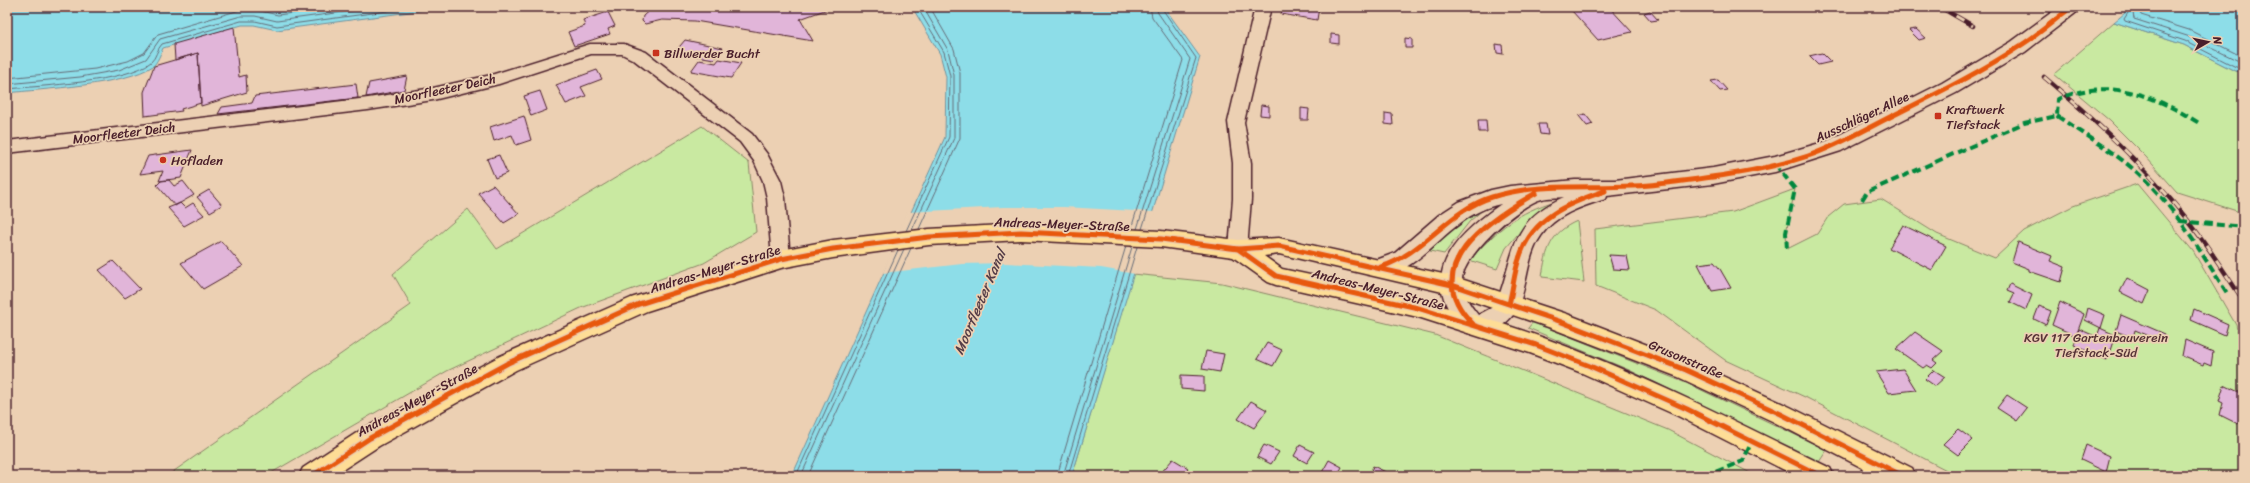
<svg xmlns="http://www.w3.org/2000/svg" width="2250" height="483" font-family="Sriracha,sans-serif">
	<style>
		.green { fill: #c9e9a1; stroke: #8a8466 }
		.water { fill: #8ddde8; stroke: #72919c }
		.pier { fill: #ecd0b3 }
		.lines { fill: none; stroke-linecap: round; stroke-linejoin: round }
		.shore { stroke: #656b77; stroke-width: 1 }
		.building { fill: #e1b5d9; stroke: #4a1f2b }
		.minor-casing { stroke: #4a1f2b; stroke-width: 3 }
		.tertiary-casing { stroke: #4a1f2b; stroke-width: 3 }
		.primary-casing { stroke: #4a1f2b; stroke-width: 3 }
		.minor { fill: #ecd0b3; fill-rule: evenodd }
		.tertiary { fill: #ecd0b3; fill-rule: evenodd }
		.primary { fill: #fedd96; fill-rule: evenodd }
		.rail-casing { stroke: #4a1f2b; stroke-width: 4.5 }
		.rail { stroke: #ecd0b3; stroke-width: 3; stroke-dasharray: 9; stroke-linecap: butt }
		.quiet { stroke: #00873e; stroke-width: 4; stroke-dasharray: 8 4; stroke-linecap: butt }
		.cycleway-casing { stroke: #ecd0b3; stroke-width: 8 }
		.cycleway { stroke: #e8590c; stroke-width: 5 }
		.poi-dot { fill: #c8321e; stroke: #ecd0b3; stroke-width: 1.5 }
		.labels { text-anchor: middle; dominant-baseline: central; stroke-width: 3.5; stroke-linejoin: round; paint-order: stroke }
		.poi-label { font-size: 13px; fill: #4a1f2b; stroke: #ecd0b3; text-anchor: start }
		.street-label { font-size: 13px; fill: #4a1f2b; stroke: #ecd0b3 }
		.park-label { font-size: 13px; fill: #573337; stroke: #ecd0b3 }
		.water-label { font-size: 14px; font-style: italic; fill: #543c47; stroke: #ecd0b3 }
	</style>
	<rect width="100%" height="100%" fill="#ecd0b3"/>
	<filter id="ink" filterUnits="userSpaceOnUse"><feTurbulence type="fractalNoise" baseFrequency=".025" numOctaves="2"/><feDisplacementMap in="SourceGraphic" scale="8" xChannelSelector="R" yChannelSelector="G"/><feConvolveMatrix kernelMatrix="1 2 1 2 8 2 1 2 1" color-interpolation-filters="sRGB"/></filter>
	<g filter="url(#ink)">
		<path class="green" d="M2114 22 2184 45 2235 71 2243 72V213L2177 192 2146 157 2110 121 2054 74Z
			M702 126 749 163 756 232 704 263 581 308 447 371 266 476H167L411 305 393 274 468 209 497 249Z
			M2137 184 2193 251 2236 325 2243 356V476H1958L1807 398 1725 360 1656 310 1596 286 1595 229 1733 212 1795 189 1786 233 1787 249 1817 234 1828 217 1844 204 1881 199 1937 234 1995 258 2024 231 2073 206Z
			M1558 200 1560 201 1535 214 1506 248 1497 269 1469 260C1501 227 1514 214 1558 200Z
			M1485 208 1470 221 1444 254 1430 251 1448 232Z
			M1577 221 1584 282 1542 277C1546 250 1550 233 1577 221Z
			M1133 274 1222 283 1435 335 1668 430 1756 476H1072Z
			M1533 322 1691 385 1827 450 1819 462 1629 370 1528 328Z"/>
		<path class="water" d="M7 7H447L277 30 254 25H242L163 48C161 53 157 63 153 66 126 85 42 89 7 93Z
			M912 7H1164L1200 57 1072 476H792L945 137 946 77 940 54Z
			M2121 7H2243V72L2235 71 2184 45 2114 22 2125 13Z"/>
		<path class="pier" d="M1003 207H1064L1154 212 1135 274 1101 268 1006 263 962 264 883 273 908 212Z"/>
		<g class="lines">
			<path class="shore" d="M2126 7 2128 13 2124 19 2125 21 2185 41 2236 67 2243 68
				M2132 7 2134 19 2187 36 2243 63
				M2138 7 2141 15 2189 30 2243 57
				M7 78 95 69 128 61 144 53 158 34 240 10H256L278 15 336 7
				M7 84 80 77 119 70 146 59 160 39 241 16H255L277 21 380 7
				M7 89C40 86 127 82 151 62 156 58 157 49 162 44L241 21H255L277 26 417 7
				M919 229 960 138V73L954 49 930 7
				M1131 229 1183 60 1152 17 1150 7
				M1137 229 1190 59 1158 13 1156 7
				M1142 229 1196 58 1161 7
				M912 230 954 138V75L948 50 923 7
				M906 231 949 137 950 76 944 52 917 7
				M796 476 898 250
				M801 476 904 249
				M808 476 911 248
				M1057 476 1126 246
				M1063 476 1132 247
				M1068 476 1137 247"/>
		</g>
		<path class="building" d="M653 7H833L800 19 813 41 695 21 662 20 645 24 642 21 643 16Z
			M1262 7H1288L1287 11Z
			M1283 7H1319L1317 20 1281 14Z
			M1589 7H1609L1632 32 1598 40 1572 11Z
			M1650 11 1658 20 1651 21 1644 13Z
			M608 12 615 26 608 29 610 34 574 46 568 32 585 26 583 20Z
			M234 27 239 77 246 75 247 92 201 106 198 53 175 60 174 44Z
			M1916 29 1926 38 1919 40 1909 30Z
			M1331 34 1339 35V44L1331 43Z
			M1405 38 1412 39V48H1405Z
			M685 40 723 48 714 59 675 52Z
			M1496 44 1502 45 1503 54 1497 53Z
			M198 53 201 103 181 109 182 111 145 116 144 92 154 66Z
			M1822 53 1831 62 1818 65 1809 56Z
			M719 59 741 63 731 78 691 71 699 60 716 63Z
			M597 70 602 79 581 87 586 96 566 104 556 85Z
			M407 76 404 90 366 97 369 83Z
			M1718 80 1727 90 1720 91 1711 81Z
			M356 84 358 98 218 114 222 107 252 103 255 96Z
			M540 91 547 110 531 116 524 96Z
			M1261 105 1269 106V116L1260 115Z
			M1301 108 1309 109 1308 120H1301Z
			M1385 113 1392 114 1393 125 1385 124Z
			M1585 114 1593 124 1587 126 1579 116Z
			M524 116 531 140 516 145 512 135 494 141 490 127Z
			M1478 120H1486L1487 132H1479Z
			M1538 124H1546L1548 135 1540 134Z
			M192 150 181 178 159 181 163 171 140 174 148 156Z
			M499 155 507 173 495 178 487 159Z
			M169 180 174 186 183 181 194 195 175 206 157 185 161 181Z
			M493 185 519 214 504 223 478 193Z
			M209 190 222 205 210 212 197 197Z
			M180 203 185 208 193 203 204 215 184 226 168 208Z
			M1903 225 1946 246 1932 270 1889 248Z
			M221 241 243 266 203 289 181 263Z
			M2018 242 2052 256 2050 261 2065 267 2061 282 2029 271V269L2012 262Z
			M1609 255 1627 256 1630 270 1613 269Z
			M113 261 140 289 125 298 99 270Z
			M1714 262 1720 269 1731 288 1712 291 1698 264Z
			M2127 278 2150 290 2144 304 2120 292Z
			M2010 284 2032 295 2026 310 2010 302 2014 294 2007 291Z
			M2060 302 2084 314 2076 336 2052 325Z
			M2039 306 2051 311 2046 325 2034 319Z
			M2088 308 2105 315 2101 328 2085 320Z
			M2194 309 2228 324 2225 335 2191 320Z
			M2121 315 2165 334 2164 342 2135 330 2133 338 2116 331Z
			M2100 328 2115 335 2107 360 2074 345 2079 329 2097 337Z
			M1915 332 1943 351 1933 360 1937 363 1932 368 1927 365 1923 368 1896 349Z
			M2185 340 2213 352 2211 366 2204 363 2203 365 2182 356Z
			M1267 343 1282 350 1273 366 1257 359Z
			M1206 351 1224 354 1220 372 1202 369Z
			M1903 369 1916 390 1889 393 1876 372Z
			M1934 370 1945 377 1935 386 1925 379Z
			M1181 375 1204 376V391L1181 389Z
			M2224 385 2243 394V412L2238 424 2220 415 2223 403 2219 401Z
			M2007 395 2027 408 2017 421 1997 408Z
			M1251 401 1267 410 1254 428 1238 419Z
			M1958 429 1973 440 1958 455 1943 444Z
			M1264 445 1279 452 1271 464 1257 457Z
			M1300 445 1314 452 1307 463 1294 456Z
			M2086 445 2110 456 2106 472 2081 460Z
			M1173 459 1188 468 1182 476H1163L1160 474Z
			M1329 460 1342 467 1337 476H1320Z
			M1373 466 1390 474 1389 476H1369Z"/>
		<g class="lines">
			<g class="minor-casing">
				<path id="minor" d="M1255 7H1271L1244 122 1251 163V199L1247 249 1244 254 1238 256 1232 254 1229 249 1233 199V163L1228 122Z
					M590 44H624L646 52 752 134 767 154 781 181 785 198 790 259 787 264 781 266 775 264 772 259 767 198 763 181 754 161 740 142 634 60 622 54H591L499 84 433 100 368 110 7 153V141L368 98 433 88 491 75Z"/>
			</g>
			<g class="tertiary-casing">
				<path id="tertiary" d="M2059 7H2080L2078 11 2025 52 1956 93 1841 151 1775 172 1713 184 1607 196 1606 199C1582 206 1555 215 1541 236 1518 268 1535 321 1485 332 1476 334 1469 336 1462 329 1416 275 1454 237 1501 204 1484 207 1467 217 1454 228 1433 244 1400 284 1371 274L1368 268 1371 262 1395 253 1439 215 1459 202 1491 190 1510 186 1575 180H1615L1713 168 1775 156 1827 141 1942 83 2011 42ZM1564 197C1510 221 1516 250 1498 299L1493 307 1478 315C1469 304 1462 293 1462 279 1463 255 1520 204 1542 199 1549 197 1557 198 1564 197Z
					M1889 458 1898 461 1904 476H1859L1863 468Z"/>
			</g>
			<g class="primary-casing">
				<path id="primary" d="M1021 224 1161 231 1238 240 1279 238 1452 276 1567 314 1694 363 1790 407 1912 468 1916 476H1878L1772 421 1678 377 1551 328 1451 294 1279 254 1264 256 1282 269C1371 288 1459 307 1544 338 1643 374 1736 422 1830 468L1834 476H1796L1678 416 1582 373 1530 353 1418 317 1276 285 1268 282 1233 257 1161 247 1021 240 929 245 833 258 781 268 647 311 516 370 379 446 333 476H299L303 468 361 430 500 356 631 298 781 250 833 240 929 229Z"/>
			</g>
			<use href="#minor" class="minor"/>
			<use href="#tertiary" class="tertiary"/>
			<use href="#primary" class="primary"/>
			<g class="rail-casing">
				<path id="rail" d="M1940 7 1973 26
					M2044 77C2095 120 2144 165 2186 218 2207 244 2224 272 2243 300"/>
			</g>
			<use href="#rail" class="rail"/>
			<path class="quiet" d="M2057 116C2085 135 2117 153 2142 177 2177 210 2201 253 2227 293
				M1775 164 1795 189 1786 233 1787 249
				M1862 200 1867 192 2024 123 2057 116 2058 99C2109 77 2154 95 2199 123
				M2180 221 2243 227
				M1539 475 1606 476
				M1705 476 1743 461 1752 441"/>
			<g class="cycleway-casing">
				<path id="cycleway" d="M1238 249 1276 276 1418 308 1536 345 1590 366 1687 409 1821 476
					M1381 267C1424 253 1449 210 1492 197 1545 180 1604 191 1659 184 1708 178 1760 172 1808 156 1840 145 1869 127 1900 112 1942 91 1984 70 2023 44 2040 33 2055 20 2071 7
					M1509 304C1513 289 1514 273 1519 259 1531 218 1568 203 1605 191
					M1473 324C1416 267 1488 220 1536 193
					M312 476 370 438 508 363 639 304 781 259 833 249 929 237 1021 232 1161 239 1238 249 1279 246 1452 285 1559 321 1686 370 1781 414 1903 476"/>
			</g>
			<use href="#cycleway" class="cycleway"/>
		</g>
	</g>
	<g class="poi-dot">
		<rect x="652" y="49" width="8" height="8" rx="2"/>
		<rect x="1934" y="112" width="8" height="8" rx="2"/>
		<circle cx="163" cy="160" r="4"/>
	</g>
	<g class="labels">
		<g class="poi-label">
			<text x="664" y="53">Billwerder Bucht</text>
			<text x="1946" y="109">Kraftwerk<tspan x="1946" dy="15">Tiefstack</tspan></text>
			<text x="171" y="160">Hofladen</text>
		</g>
		<g class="street-label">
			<text transform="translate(445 89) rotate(-12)">Moorfleeter Deich</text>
			<text transform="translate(1862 117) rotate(-25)">Ausschläger Allee</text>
			<text transform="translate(124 133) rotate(-7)">Moorfleeter Deich</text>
			<text transform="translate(1062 224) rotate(2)">Andreas-Meyer-Straße</text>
			<text transform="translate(715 269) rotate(-17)">Andreas-Meyer-Straße</text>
			<text transform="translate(1378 289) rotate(14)">Andreas-Meyer-Straße</text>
			<text transform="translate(1686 359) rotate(23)">Grusonstraße</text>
			<text transform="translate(417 400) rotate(-29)">Andreas-Meyer-Straße</text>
		</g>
		<g class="park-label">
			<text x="2096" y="337">KGV 117 Gartenbauverein<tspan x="2096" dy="15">Tiefstack-Süd</tspan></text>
		</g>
		<g class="water-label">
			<text transform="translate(980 302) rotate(-67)">Moorfleeter Kanal</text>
		</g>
	</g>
	<rect width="2250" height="483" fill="none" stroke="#ecd0b3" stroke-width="24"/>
	<rect x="12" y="12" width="2226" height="459" fill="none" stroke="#4a1f2b" stroke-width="1.5" filter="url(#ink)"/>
	<g transform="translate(2208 42) rotate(81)" stroke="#ecd0b3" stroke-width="3" paint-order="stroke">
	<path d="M0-3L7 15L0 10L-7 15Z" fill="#4a1f2b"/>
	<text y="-6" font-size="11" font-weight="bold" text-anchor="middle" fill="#4a1f2b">N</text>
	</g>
</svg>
